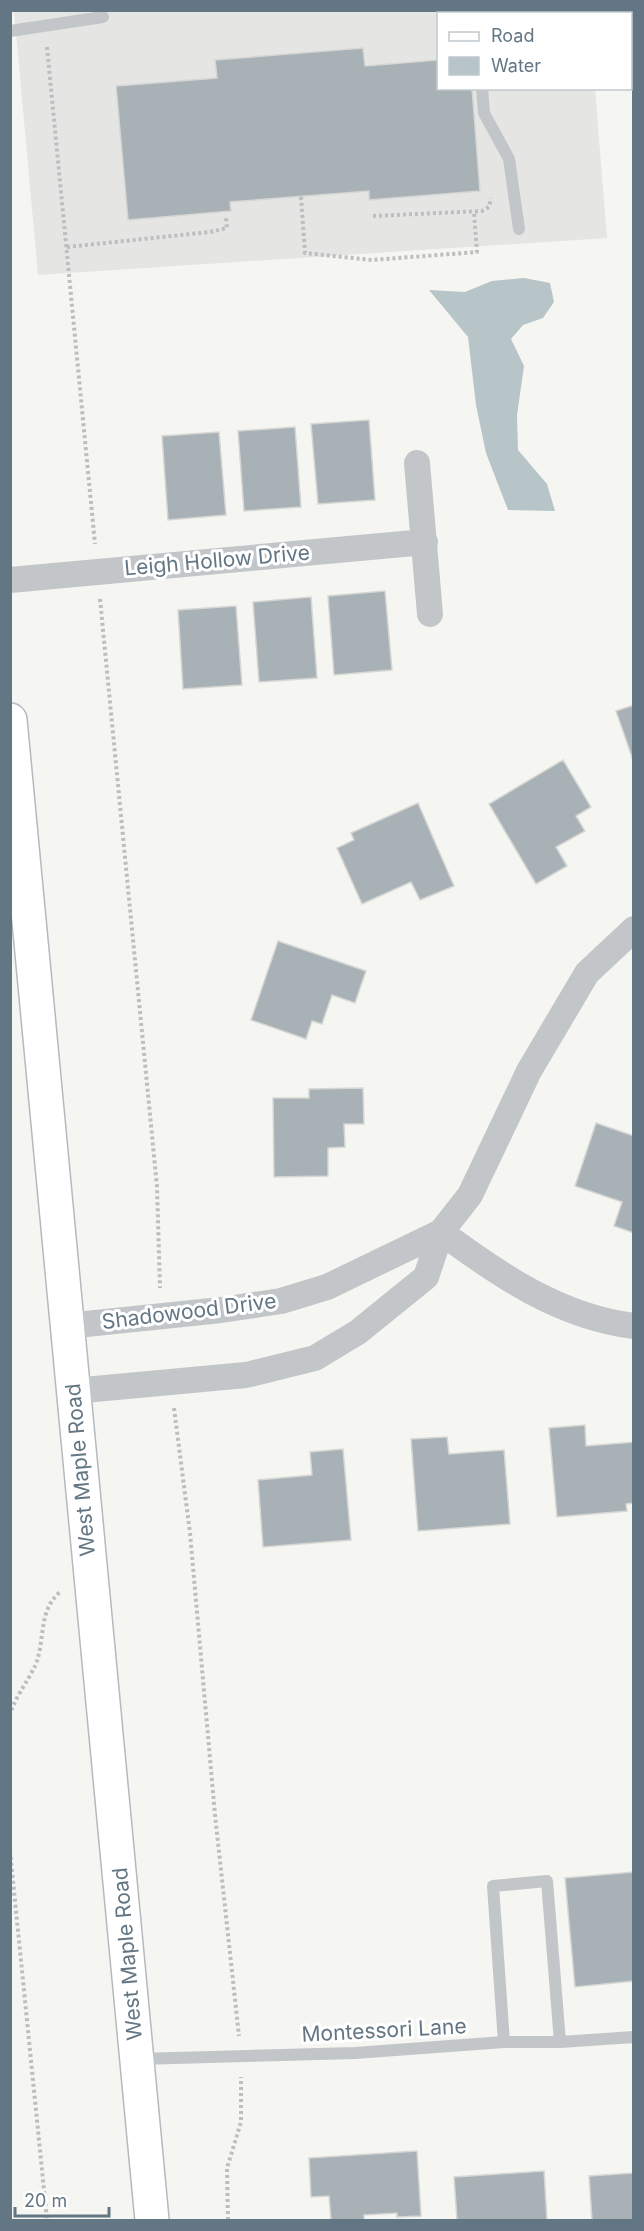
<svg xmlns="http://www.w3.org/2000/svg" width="644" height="2231" font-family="Inter,sans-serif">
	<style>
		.built { fill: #e5e6e4 }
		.water { fill: #b7c5c8 }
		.building { fill: #a8b1b6; stroke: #d6d6d4; stroke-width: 1.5 }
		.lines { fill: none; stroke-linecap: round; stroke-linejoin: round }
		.secondary-casing { stroke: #b4babe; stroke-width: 36 }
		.path { stroke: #bcbec0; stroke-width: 4; stroke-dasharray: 3 3; stroke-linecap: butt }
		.lane { stroke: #c2c6c9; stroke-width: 12 }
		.street { stroke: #c2c6c9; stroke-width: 26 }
		.secondary { stroke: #fff; stroke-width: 33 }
		.labels { text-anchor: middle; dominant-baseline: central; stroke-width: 6; stroke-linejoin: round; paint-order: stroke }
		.street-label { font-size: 21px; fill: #637683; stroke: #fff }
	</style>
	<rect width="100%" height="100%" fill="#f5f5f1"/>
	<path class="built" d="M14 11H589V13L438 14V88L595 89 607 238 38 275Z"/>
	<path class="water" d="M524 278 550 283 554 302 543 318 523 325 511 339 524 366 517 415 518 450 547 484 555 511 508 510 486 453 476 405 468 337 429 290 465 292 492 281Z"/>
	<path class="building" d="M363 48 365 66 438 60V88H472L480 191 369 200V191L230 202 231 211 128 220 116 86 217 78 215 60Z
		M369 420 375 500 318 504 311 424Z
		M295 427 301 507 244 511 238 431Z
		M219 432 226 515 168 520 162 436Z
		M385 591 392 670 334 675 328 596Z
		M311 597 317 678 259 682 253 602Z
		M236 606 242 685 183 689 178 610Z
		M634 705V763L616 711Z
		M563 760 591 807 576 816 585 831 556 847 567 866 536 884 489 804Z
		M418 803 454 886 420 900 411 882 362 904 337 848 354 840 351 833Z
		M278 941 366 971 355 1003 332 995 322 1024 312 1021 306 1039 251 1020Z
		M363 1088 364 1124H344L345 1147 328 1148V1176L274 1177 273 1098H309V1089Z
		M596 1123 634 1136V1233L614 1226 622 1202 575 1186Z
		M585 1425 586 1446 634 1442V1503L626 1504 627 1511 557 1517 549 1428Z
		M447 1437 449 1454 504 1450 510 1524 418 1531 411 1439Z
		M343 1449 351 1540 263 1547 258 1480 312 1475 310 1452Z
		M634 1872V1981L575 1987 565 1878Z
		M417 2151 421 2216 397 2217V2213L364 2215V2220H331L329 2196 311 2197 309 2158Z
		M544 2171 547 2220H457L454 2177Z
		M634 2173V2220H592L589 2176Z"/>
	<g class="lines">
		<g class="secondary-casing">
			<path id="secondary" d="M10 720 152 2220"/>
		</g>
		<path class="path" d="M47 47 95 544
			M301 197 305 253 372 260 477 252 474 212
			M373 216 482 211 489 207 491 198
			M67 247 210 232 227 228 226 218
			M100 599 157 1187 160 1288
			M174 1408 190 1533 215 1815 239 2036
			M10 1716C12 1702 28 1681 35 1666 46 1641 37 1612 60 1592
			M10 1851 47 2220
			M228 2220 227 2168 241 2122V2077"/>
		<path class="lane" d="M476 10V14
			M10 31 103 17
			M482 88 484 113 509 159 519 229
			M504 2042 493 1886 547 1881 560 2042
			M138 2059 355 2053 504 2042H560L634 2037"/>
		<path class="street" d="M417 463 430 614
			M10 580 425 542
			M441 1232C499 1275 560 1317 634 1326
			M67 1326 221 1310 281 1301 327 1287 441 1232
			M73 1391 246 1375 315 1358 358 1332 426 1277 441 1232 470 1195 529 1071 587 973 634 929"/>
		<use href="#secondary" class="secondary"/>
	</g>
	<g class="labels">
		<g class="street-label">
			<text transform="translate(217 560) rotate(-5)">Leigh Hollow Drive</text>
			<text transform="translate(189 1311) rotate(-7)">Shadowood Drive</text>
			<text transform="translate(80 1470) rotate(-95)">West Maple Road</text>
			<text transform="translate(127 1954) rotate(-95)">West Maple Road</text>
			<text transform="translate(384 2030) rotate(-3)">Montessori Lane</text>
		</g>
	</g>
	<rect width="644" height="2231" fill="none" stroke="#637683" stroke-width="24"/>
	<rect x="437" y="12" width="195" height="78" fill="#ffffff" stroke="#c1c8cd" stroke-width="1.5"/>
	<rect x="449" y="32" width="30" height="9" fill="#ffffff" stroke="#c1c8cd" stroke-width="1.5"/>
	<text x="491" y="42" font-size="18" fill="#637683">Road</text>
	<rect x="449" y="57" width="30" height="18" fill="#b7c5c8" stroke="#c1c8cd" stroke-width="1.5"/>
	<text x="491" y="72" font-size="18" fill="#637683">Water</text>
	<path d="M15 2207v9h94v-9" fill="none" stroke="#637683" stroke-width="3"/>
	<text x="24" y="2207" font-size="18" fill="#637683" stroke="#ffffff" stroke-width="4.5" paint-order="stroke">20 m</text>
</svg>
